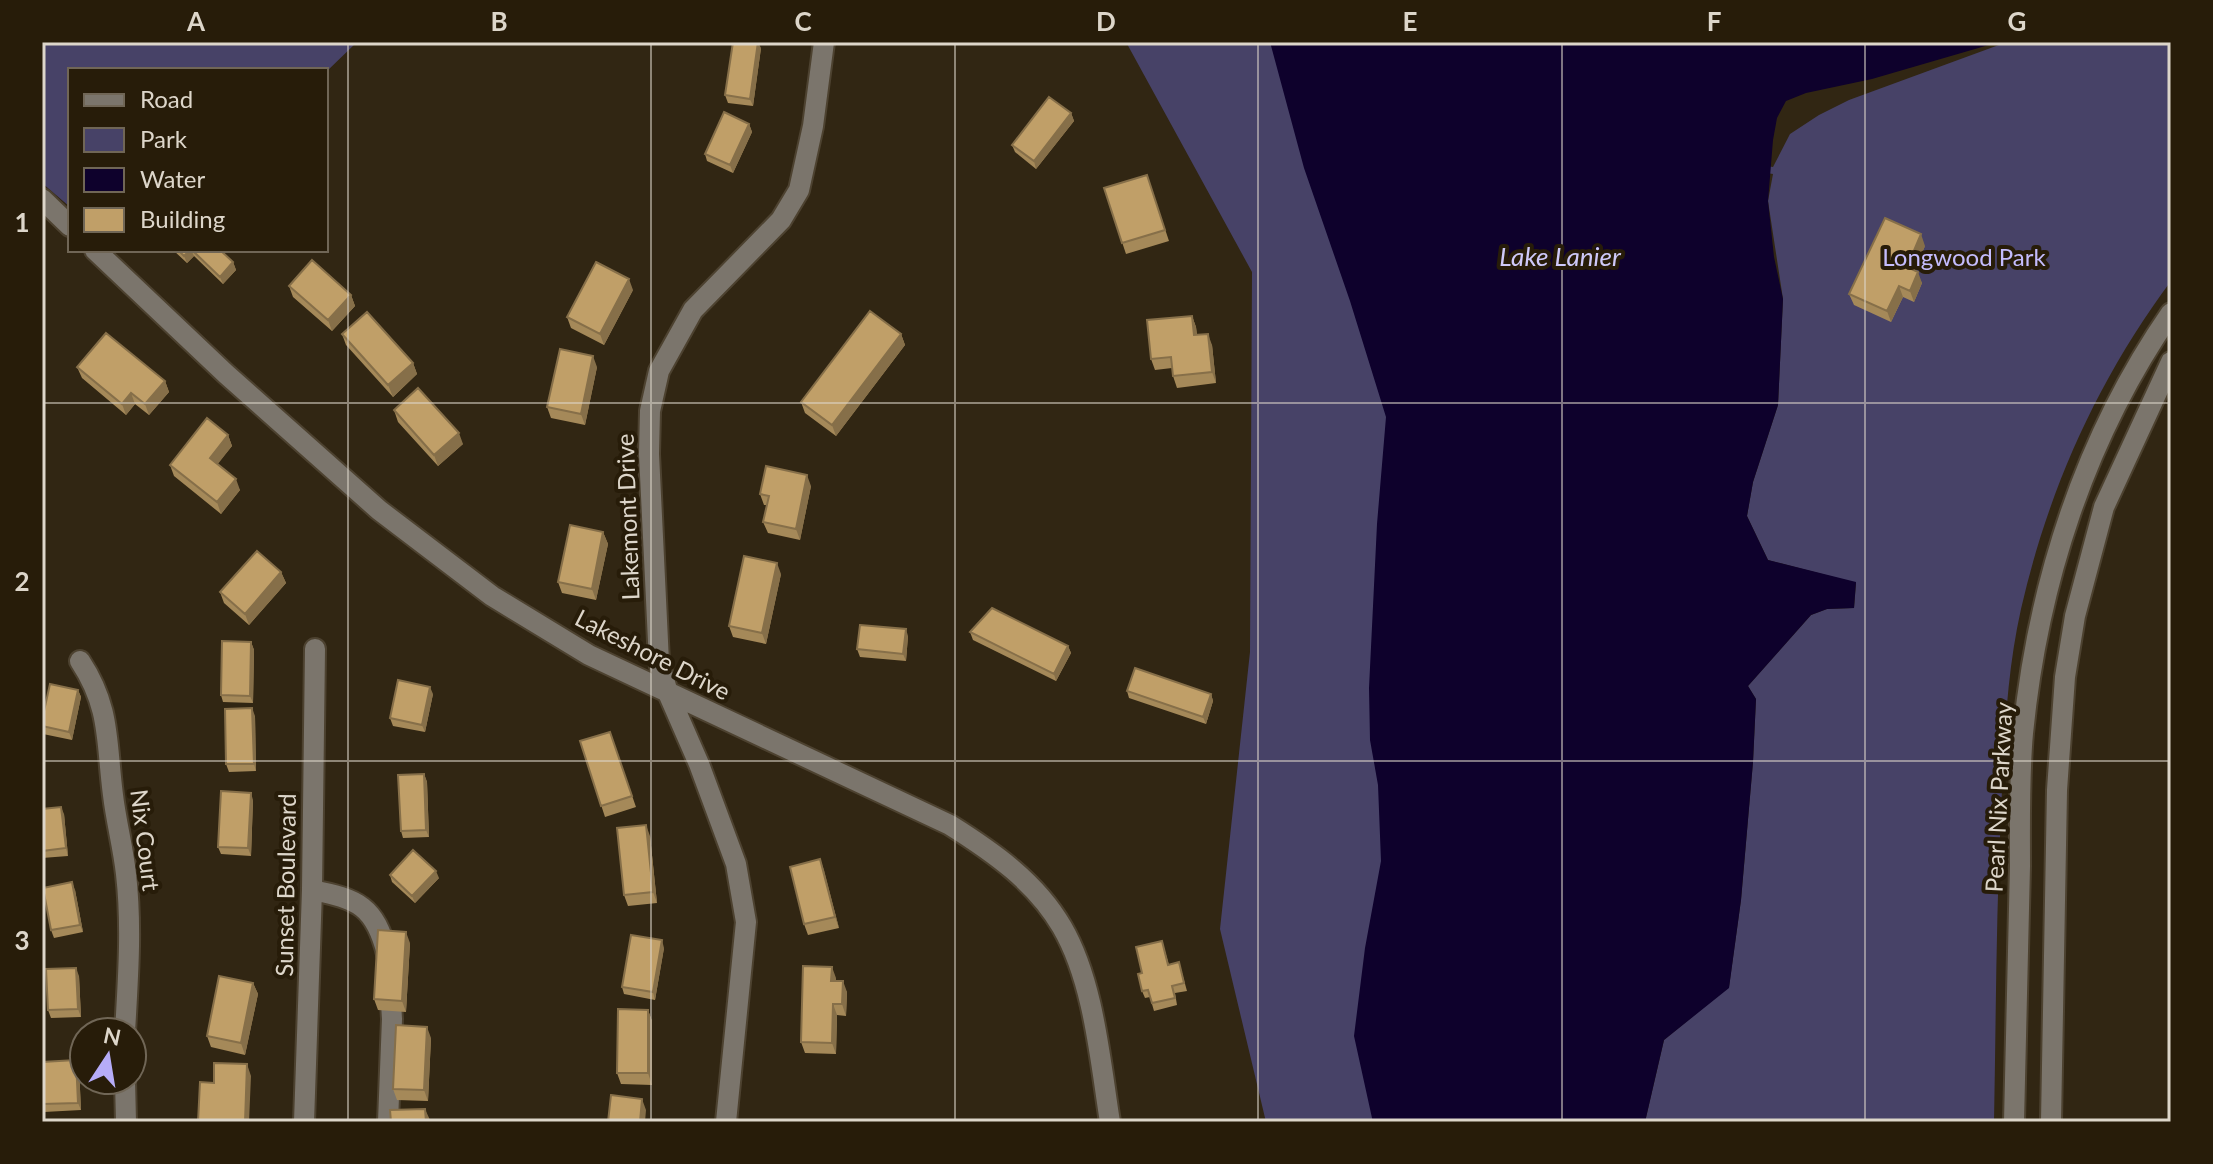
<svg xmlns="http://www.w3.org/2000/svg" width="2213" height="1164" font-family="Lato,sans-serif">
	<style>
		.green { fill: #474267 }
		.water { fill: #0e012c }
		.lines { fill: none; stroke-linecap: round; stroke-linejoin: round }
		.minor-casing { stroke: #4d4230; stroke-width: 24 }
		.minor { stroke: #7b756c; stroke-width: 20 }
		.wall { fill: #a58959 }
		.shaded-wall { fill: #866f49 }
		.building { fill: #c09f68; stroke: #866f49; stroke-width: 2 }
		.grid { fill: none; stroke: #ddd6ca; stroke-width: 2; stroke-opacity: 0.55 }
		.labels { text-anchor: middle; dominant-baseline: central; stroke-width: 8; stroke-linejoin: round; paint-order: stroke }
		.park-label { font-size: 24px; fill: #c4bcfd; stroke: #271c09 }
		.street-label { font-size: 24px; fill: #ddd6ca; stroke: #271c09 }
		.water-label { font-size: 26px; font-style: italic; fill: #cec9f9; stroke: #271c09 }
		.neatline { fill: none; stroke: #ddd6ca; stroke-width: 3 }
		.grid-label { font-size: 26px; text-anchor: middle; font-weight: bold; fill: #ddd6ca }
	</style>
	<rect width="100%" height="100%" fill="#312613"/>
	<path class="green" d="M42 42H357L326 72 70 70V207L42 183Z
		M1126 42H1272L1377 271 1409 519 1408 1122H1266L1220 929 1250 652 1252 272Z
		M2007 42H2171V281C2098 379 2048 490 2021 609 2006 676 2004 745 2001 813 1996 916 1996 1019 1994 1122H1645L1664 1040 1729 987 1741 900 1753 762 1756 699 1748 686 1811 615 1827 609 1854 608 1856 583 1768 560 1747 516 1753 482 1778 405 1783 299 1768 201 1773 174 1714 165V158L1773 167 1790 134 1819 115 1849 100Z"/>
	<path class="water" d="M1270 42H1999L1872 79 1806 93 1786 101 1777 118 1773 140 1768 201 1774 257 1783 299 1778 405 1753 482 1747 516 1768 560 1856 582 1854 608 1827 609 1811 615 1748 686 1756 699 1753 762 1741 900 1729 988 1664 1040 1645 1122H1373L1372 1118 1354 1036 1365 948 1381 861 1378 785 1370 740 1369 688 1377 524 1386 417 1350 301 1304 168Z"/>
	<g class="lines">
		<g class="minor-casing">
			<path id="minor" d="M42 199 70 226
				M95 250 226 374 379 510 492 596 589 655 950 825C993 852 1036 882 1062 927 1094 982 1100 1060 1110 1122
				M80 661C111 708 106 742 113 795 116 821 123 847 126 874 132 926 128 979 125 1032
				M312 890C358 899 375 906 387 954
				M125 1080 126 1122
				M304 1122 312 890 315 649
				M388 1122 392 1019 390 986
				M726 1122 746 922 736 864 699 764 668 693 659 662 649 454 650 411 659 371 693 310 781 220 799 190 813 126 824 42
				M2014 1122C2016 1037 2018 952 2020 866 2020 822 2019 777 2023 733 2038 583 2085 437 2171 313
				M2051 1122 2057 790 2065 677 2075 616 2104 507 2171 362"/>
		</g>
		<use href="#minor" class="minor"/>
	</g>
	<path class="wall" d="M761 48 753 106 728 103 725 95Z
		M1071 113 1074 121 1036 169 1015 152 1012 145Z
		M749 124 752 132 733 173 707 161 705 154Z
		M1147 175 1169 241 1126 254 1104 188Z
		M1925 246 1914 270 1922 283 1914 302 1903 297 1891 322 1854 305 1849 294Z
		M173 250H220L233 262 236 270 223 284 194 256 187 263Z
		M289 286 351 295 355 306 332 331 293 297Z
		M633 290 604 345 571 328 567 317Z
		M1192 316 1196 327 1197 335 1212 345 1216 383 1177 388 1173 376 1172 368 1155 370 1151 359Z
		M342 334 413 363 417 374 393 397 346 345Z
		M901 334 905 345 836 436 805 413 801 402Z
		M77 367 165 381 169 392 149 415 135 404 126 415 82 378Z
		M597 367 585 425 551 418 547 407Z
		M394 410 463 444 438 466 398 422Z
		M228 435 232 446 217 464 240 490 221 514 174 476 170 465Z
		M811 486 800 540 768 533 763 522 767 505H764L760 494Z
		M603 532 608 544 596 600 562 593 558 582Z
		M281 572 286 583 249 625 224 603 220 592Z
		M781 574 766 644 733 637 729 626Z
		M970 632 1068 646 1071 653 1056 681 973 640Z
		M908 636 906 661 860 657 857 649Z
		M251 642 254 650 253 703 223 702 221 695Z
		M78 690 81 697 72 740 43 734 42 730V720Z
		M1127 691 1211 694 1213 701 1206 724 1129 698Z
		M433 694 425 732 393 726 390 718Z
		M255 716 256 771 229 772 226 764Z
		M610 732 636 807 605 817 580 741Z
		M424 774 427 782 429 837 403 838 401 831Z
		M253 800 251 856 221 854 218 847Z
		M42 809 64 814 68 856 42 858Z
		M650 836 657 903 628 906 624 895Z
		M820 859 839 928 808 935 804 924Z
		M390 875 439 878 415 903 392 882Z
		M75 890 83 932 54 938 51 930Z
		M1162 941 1169 965 1179 962 1187 991 1175 993 1177 1005 1154 1011 1150 997 1145 998 1142 991V973Z
		M410 943 406 1012 378 1010 374 999Z
		M664 948 655 1000 624 994 622 987Z
		M79 976 81 1017 51 1018 48 1010Z
		M836 978V981L847 992 846 1016 837 1015 836 1054 805 1053 801 1042Z
		M253 983 258 994 245 1055 211 1047 207 1036Z
		M648 1010 652 1021V1085L621 1084 617 1073Z
		M431 1038 428 1101 397 1100 393 1089Z
		M42 1062 79 1068 81 1110 44 1112 42 1107Z"/>
	<path class="shaded-wall" d="M758 42 761 48 753 106 750 99Z
		M1071 113 1074 121 1036 169 1034 161Z
		M749 124 752 132 733 173 730 165Z
		M1921 234 1925 246 1911 278 1907 267Z
		M190 250H191L194 256 187 263 184 256Z
		M233 262 236 270 223 284 220 277Z
		M1918 272 1922 283 1914 302 1910 291Z
		M629 279 633 290 604 345 600 334Z
		M1899 286 1903 297 1891 322 1887 311Z
		M351 295 355 306 332 331 328 320Z
		M1192 316 1196 327 1198 346 1194 335Z
		M901 334 905 345 836 436 832 425Z
		M1208 334 1212 345 1216 383 1212 372Z
		M593 356 597 367 585 425 581 414Z
		M413 363 417 374 393 397 388 385Z
		M165 381 169 392 149 415 145 404Z
		M131 393 135 404 126 415 122 404Z
		M459 433 463 444 438 466 434 455Z
		M228 435 232 446 214 469 210 458Z
		M807 475 811 486 800 540 796 529Z
		M236 479 240 490 221 514 217 502Z
		M603 532 608 544 596 600 592 589Z
		M777 563 781 574 766 644 762 633Z
		M281 572 286 583 249 625 245 614Z
		M906 629 908 636 906 661 903 654Z
		M251 642 254 650 253 703 250 696Z
		M1068 646 1071 653 1056 681 1054 674Z
		M430 687 433 694 425 732 422 725Z
		M78 690 81 697 72 740 69 732Z
		M1211 694 1213 701 1206 724 1203 717Z
		M252 708 255 716 256 771 254 764Z
		M424 774 427 782 429 837 426 830Z
		M251 793 253 800 251 856 248 848Z
		M61 807 64 814 68 856 66 848Z
		M646 825 650 836 657 903 653 892Z
		M820 859 824 870 839 928 835 917Z
		M436 871 439 878 415 903 412 896Z
		M72 882 75 890 83 932 80 925Z
		M406 932 410 943 406 1012 402 1001Z
		M662 940 664 948 655 1000 653 992Z
		M832 967 836 978 835 992 831 981Z
		M76 968 79 976 81 1017 78 1009Z
		M843 981 847 992 846 1016 842 1004Z
		M253 983 258 994 245 1055 241 1043Z
		M833 1004 837 1015 836 1054 832 1043Z
		M648 1010 652 1021V1085L648 1073Z
		M427 1027 431 1038 428 1101 424 1090Z
		M76 1060 79 1068 81 1110 78 1103Z
		M247 1064 251 1076 249 1122H245Z
		M642 1099 646 1110 645 1122H640Z
		M425 1109 430 1120V1122H426Z"/>
	<path class="building" d="M733 42H758L750 99 725 95Z
		M1049 97 1071 113 1034 161 1012 145Z
		M724 112 749 124 730 165 705 154Z
		M1147 175 1165 230 1122 243 1104 188Z
		M1885 218 1921 234 1907 267 1918 272 1910 291 1899 286 1887 311 1849 294Z
		M178 250H190L184 256Z
		M192 250H220L233 262 220 277Z
		M312 260 351 295 328 320 289 286Z
		M596 262 629 279 600 334 567 317Z
		M870 311 901 334 832 425 801 402Z
		M367 312 413 363 388 385 342 334Z
		M1192 316 1194 335 1208 334 1212 372 1173 376 1171 357 1151 359 1147 320Z
		M106 333 165 381 145 404 131 393 122 404 77 367Z
		M560 349 593 356 581 414 547 407Z
		M418 388 459 433 434 455 394 410Z
		M207 418 228 435 210 458 236 479 217 502 170 465Z
		M766 466 807 475 796 529 763 522 769 496 760 494Z
		M570 525 603 532 592 589 558 582Z
		M257 551 281 572 245 614 220 592Z
		M744 556 777 563 762 633 729 626Z
		M992 608 1068 646 1054 674 970 632Z
		M860 625 906 629 903 654 857 649Z
		M222 641 251 642 250 696 221 695Z
		M1135 668 1211 694 1203 717 1127 691Z
		M398 680 430 687 422 725 390 718Z
		M50 684 78 690 69 732 42 726V720Z
		M252 708 254 764H226L225 709Z
		M610 732 632 796 601 806 580 741Z
		M424 774 426 830 401 831 398 775Z
		M221 791 251 793 248 848 218 847Z
		M61 807 66 848 42 851V809Z
		M646 825 653 892 624 895 617 828Z
		M413 850 436 871 412 896 390 875Z
		M820 859 835 917 804 924 790 867Z
		M72 882 80 925 51 930 43 888Z
		M378 930 406 932 402 1001 374 999Z
		M631 935 662 940 653 992 622 987Z
		M1162 941 1168 965 1179 962 1184 983 1172 986 1175 998 1152 1003 1148 990 1142 991 1138 974 1142 973 1136 947Z
		M803 966 832 967 831 981H843L842 1004H833L832 1043 801 1042Z
		M76 968 78 1009 48 1010 46 969Z
		M219 976 253 983 241 1043 207 1036Z
		M618 1009 648 1010V1073H617Z
		M396 1025 427 1027 424 1090 393 1089Z
		M76 1060 78 1103 42 1104V1062Z
		M214 1063 247 1064 245 1122H198L200 1082 214 1083Z
		M611 1095 642 1099 640 1122H608Z
		M425 1109 426 1122H391L390 1110Z
		M79 1120V1122H47Z"/>
	<path class="grid" d="M348 42V1122M651 42V1122M955 42V1122M1258 42V1122M1562 42V1122M1865 42V1122M42 403H2171M42 761H2171"/>
	<g class="labels">
		<g class="park-label">
			<text x="1964" y="256">Longwood Park</text>
		</g>
		<g class="street-label">
			<text transform="translate(627 517) rotate(-92)">Lakemont Drive</text>
			<text transform="translate(653 654) rotate(27)">Lakeshore Drive</text>
			<text transform="translate(1998 797) rotate(-87)">Pearl Nix Parkway</text>
			<text transform="translate(146 840) rotate(83)">Nix Court</text>
			<text transform="translate(285 885) rotate(-89)">Sunset Boulevard</text>
		</g>
		<g class="water-label">
			<text x="1560" y="256">Lake Lanier</text>
		</g>
	</g>
	<rect width="2213" height="1164" fill="none" stroke="#271c09" stroke-width="88"/>
	<rect x="68" y="68" width="260" height="184" fill="#271c09" stroke="#706656" stroke-width="2"/>
	<rect x="84" y="94" width="40" height="12" fill="#7b756c" stroke="#706656" stroke-width="2"/>
	<text x="140" y="108" font-size="24" fill="#ddd6ca">Road</text>
	<rect x="84" y="128" width="40" height="24" fill="#474267" stroke="#706656" stroke-width="2"/>
	<text x="140" y="148" font-size="24" fill="#ddd6ca">Park</text>
	<rect x="84" y="168" width="40" height="24" fill="#0e012c" stroke="#706656" stroke-width="2"/>
	<text x="140" y="188" font-size="24" fill="#ddd6ca">Water</text>
	<rect x="84" y="208" width="40" height="24" fill="#c09f68" stroke="#706656" stroke-width="2"/>
	<text x="140" y="228" font-size="24" fill="#ddd6ca">Building</text>
	<g transform="translate(108 1056) rotate(12)"><circle r="38" fill="#271c09" stroke="#706656" stroke-width="2"/>
	<path d="M0-6L14 30L0 20L-14 30Z" fill="#b6acf8"/>
	<text y="-12" font-size="22" font-weight="bold" text-anchor="middle" fill="#ddd6ca">N</text>
	</g>
	<rect x="44" y="44" width="2125" height="1076" class="neatline"/>
	<g class="grid-label">
		<text x="196" y="31">A</text>
		<text x="499" y="31">B</text>
		<text x="803" y="31">C</text>
		<text x="1106" y="31">D</text>
		<text x="1410" y="31">E</text>
		<text x="1714" y="31">F</text>
		<text x="2017" y="31">G</text>
		<text x="22" y="232">1</text>
		<text x="22" y="591">2</text>
		<text x="22" y="950">3</text>
	</g>
</svg>
